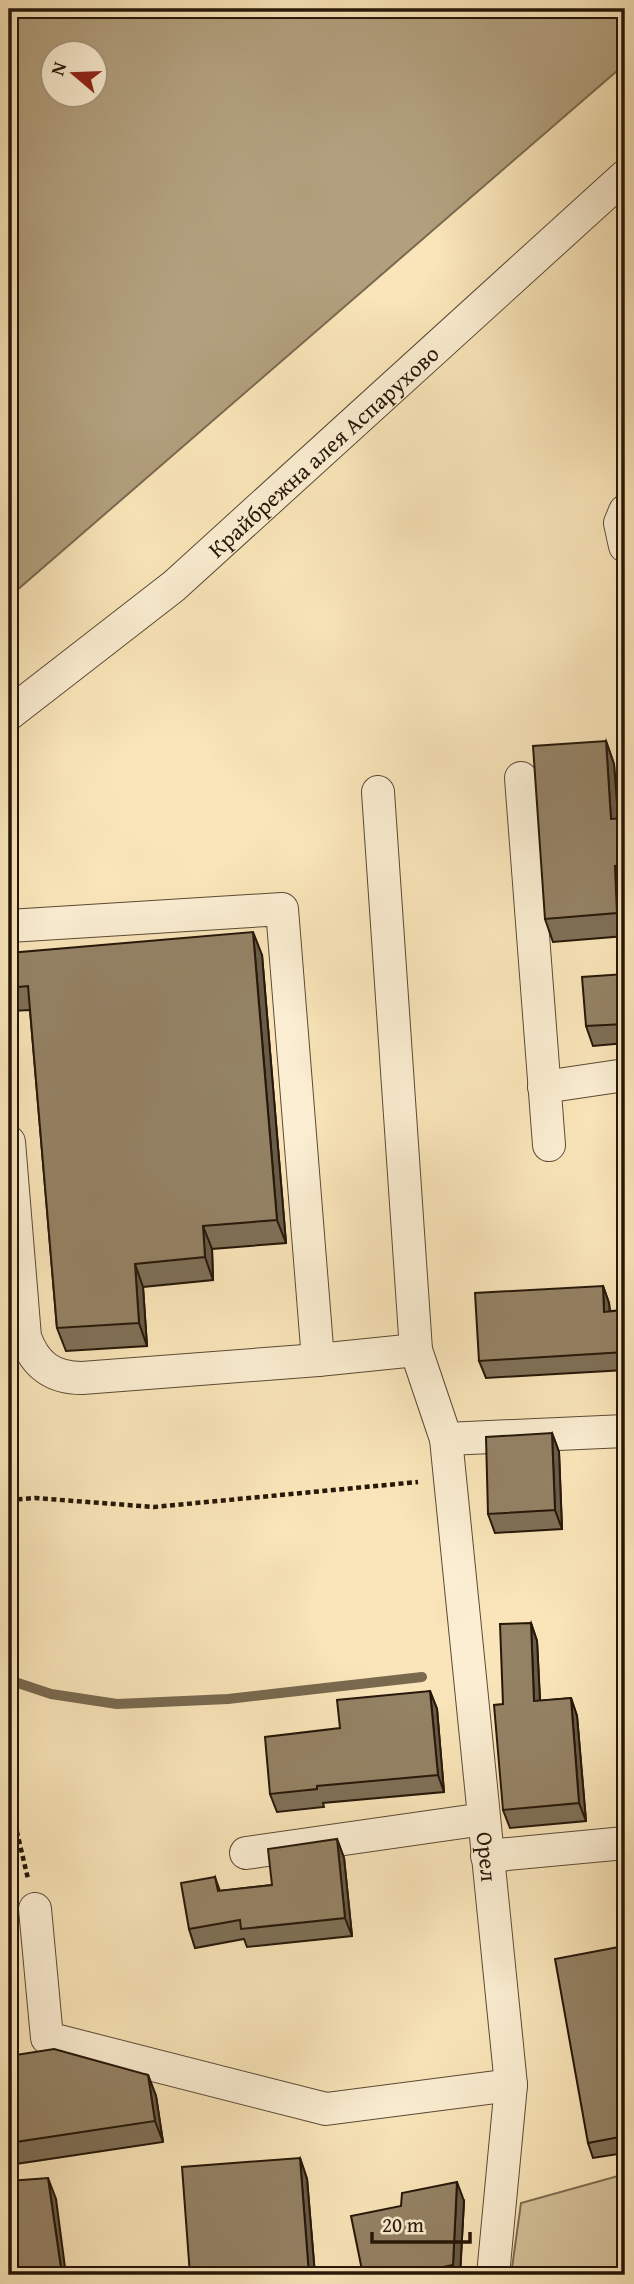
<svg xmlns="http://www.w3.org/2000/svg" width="634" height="2284" font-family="'Gentium Book Plus',serif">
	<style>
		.green { fill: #d5c29b; stroke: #7e6c52; stroke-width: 2 }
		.water { fill: #b19f7d; stroke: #79694f; stroke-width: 2; fill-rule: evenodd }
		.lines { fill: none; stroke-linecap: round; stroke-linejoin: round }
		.stream { stroke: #79694f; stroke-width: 10 }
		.ferry { stroke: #5e4d37; stroke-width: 2; stroke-dasharray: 9 7; stroke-linecap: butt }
		.minor-casing { stroke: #5b4a35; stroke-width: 34 }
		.path { stroke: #261709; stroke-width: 4.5; stroke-dasharray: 5 3.5; stroke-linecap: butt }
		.minor { stroke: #fbeed2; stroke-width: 32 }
		.wall { fill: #7f7057; stroke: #261709; stroke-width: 2 }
		.shaded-wall { fill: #685b47; stroke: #261709; stroke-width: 2 }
		.building { fill: #948265; stroke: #261709; stroke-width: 2 }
		.labels { text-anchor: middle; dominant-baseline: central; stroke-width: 5; stroke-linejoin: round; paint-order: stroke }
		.street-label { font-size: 23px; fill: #261709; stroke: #fbeed2 }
	</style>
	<rect width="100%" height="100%" fill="#f9e5b9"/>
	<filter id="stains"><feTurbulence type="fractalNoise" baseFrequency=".00286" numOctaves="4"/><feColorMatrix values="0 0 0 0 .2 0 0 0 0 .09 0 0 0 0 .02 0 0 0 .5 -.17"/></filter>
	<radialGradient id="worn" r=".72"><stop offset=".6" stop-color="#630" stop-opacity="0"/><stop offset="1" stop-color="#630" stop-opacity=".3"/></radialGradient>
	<path class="green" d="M625 2174V2275H511L521 2203Z"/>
	<path class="water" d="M9 9H625V64L9 597ZM52 52H94V94H52Z"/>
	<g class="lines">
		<path class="stream" d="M9 1680 51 1694 117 1704 228 1699 422 1677"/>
		<path class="ferry" d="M9 12 14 9"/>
		<g class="minor-casing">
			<g id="minor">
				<path d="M625 511 620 523 625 546"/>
				<path id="s1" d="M9 714 174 586 625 176"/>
				<path d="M521 778 549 1145"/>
				<path id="s2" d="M378 792 416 1350 446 1439 511 2085 493 2275"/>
				<path d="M9 926 282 909 318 1360"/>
				<path d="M544 1087 625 1075"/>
				<path d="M9 1142 25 1337C35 1365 52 1378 82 1378L318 1360 416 1350"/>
				<path d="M446 1439 625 1431"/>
				<path d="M246 1853 484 1819"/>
				<path d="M487 1856 625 1843"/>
				<path d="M35 1909 47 2038 326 2109 511 2085"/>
			</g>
		</g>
		<path class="path" d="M9 1500 35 1498 154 1507 418 1482
			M9 1798 28 1879"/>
		<use href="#minor" class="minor"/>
	</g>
	<path class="wall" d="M606 741 614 764 618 818H625V889H623L625 936 553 942 545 919Z
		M9 953 262 955 286 1243 212 1249 213 1280 143 1287 147 1346 66 1351 57 1328 30 1010 11 1011 9 1004Z
		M625 974V1043L593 1046 586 1026Z
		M603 1286 609 1303 610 1311 625 1310V1370L486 1378 479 1361Z
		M552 1433 559 1452 562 1529 495 1533 488 1514Z
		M531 1623 537 1641 540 1701 571 1698 577 1716 586 1821 510 1828 503 1810V1704Z
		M430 1691 437 1709 444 1792 323 1803 324 1807 277 1812 270 1794 340 1728Z
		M337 1839 344 1858 352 1936 247 1947 244 1939 195 1948 189 1929 215 1877 220 1891 272 1885Z
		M624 1946 625 1951V2153L593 2158 588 2143Z
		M9 2056 148 2075 156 2096 163 2142 9 2165Z
		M300 2158 307 2179 315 2275H190Z
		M464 2201 460 2275H363Z"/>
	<path class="shaded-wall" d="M606 741 614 764 620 842 611 819Z
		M615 866 623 889 625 936 617 913Z
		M253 932 262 955 286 1243 277 1220Z
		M203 1226 212 1249 213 1280 205 1257Z
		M135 1264 143 1287 147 1346 139 1323Z
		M603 1286 609 1303 611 1329 604 1312Z
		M552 1433 559 1452 562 1529 555 1510Z
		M531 1623 537 1641 541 1719 534 1701Z
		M430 1691 437 1709 444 1792 438 1775Z
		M571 1698 577 1716 586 1821 579 1803Z
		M337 1839 344 1858 352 1936 345 1918Z
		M148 2075 156 2096 163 2142 155 2121Z
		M300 2158 307 2179 315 2275H309Z
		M48 2178 56 2199 66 2275H62Z
		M457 2182 464 2201 460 2275H456L453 2265Z"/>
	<path class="building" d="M606 741 611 819 625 818V865L615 866 617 913 545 919 533 746Z
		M253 932 277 1220 203 1226 205 1257 135 1264 139 1323 57 1328 28 986 9 988V953Z
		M625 974V1024L586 1026 582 977Z
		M603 1286 604 1312 625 1310V1352L479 1361 475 1293Z
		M552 1433 555 1510 488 1514 486 1437Z
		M531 1623 534 1701 571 1698 579 1803 503 1810 494 1705 503 1704 500 1624Z
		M430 1691 438 1775 317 1786V1789L270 1794 265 1737 340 1728 337 1700Z
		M337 1839 345 1918 241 1929 240 1920 189 1929 181 1883 215 1877 218 1891 272 1885 268 1849Z
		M624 1946 625 1955V2136L588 2143 555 1959Z
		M54 2049 148 2075 155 2121 9 2143V2056Z
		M300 2158 309 2275H282L281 2270 214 2275H190L182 2167Z
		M48 2178 62 2275 120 2274V2275H9V2181Z
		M457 2182 453 2265 405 2275H363L351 2216 401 2206 402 2193Z"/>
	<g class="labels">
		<g class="street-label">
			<text stroke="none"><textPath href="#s1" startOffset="410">Крайбрежна алея Аспарухово</textPath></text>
			<text stroke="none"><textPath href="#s2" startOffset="1073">Орел</textPath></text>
		</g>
	</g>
	<rect width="634" height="2284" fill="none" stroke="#f9e5b9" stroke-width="35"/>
	<rect x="10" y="10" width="613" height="2263" fill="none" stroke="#261709" stroke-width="3.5"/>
	<rect x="18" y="18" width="599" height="2249" fill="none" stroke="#261709" stroke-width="2"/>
	<g transform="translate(74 74) rotate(289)"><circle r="33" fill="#fbeed2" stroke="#a69882" stroke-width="2"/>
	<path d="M0-5L12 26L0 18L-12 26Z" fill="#8f2418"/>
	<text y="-10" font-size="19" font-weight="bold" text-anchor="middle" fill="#261709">N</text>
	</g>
	<path d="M372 2232v10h98v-10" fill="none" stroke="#261709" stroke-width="3.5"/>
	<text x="382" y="2232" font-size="21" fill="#261709" stroke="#fbeed2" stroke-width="5" paint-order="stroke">20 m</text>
	<rect width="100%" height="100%" filter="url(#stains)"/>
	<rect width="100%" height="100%" fill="url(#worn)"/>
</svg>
